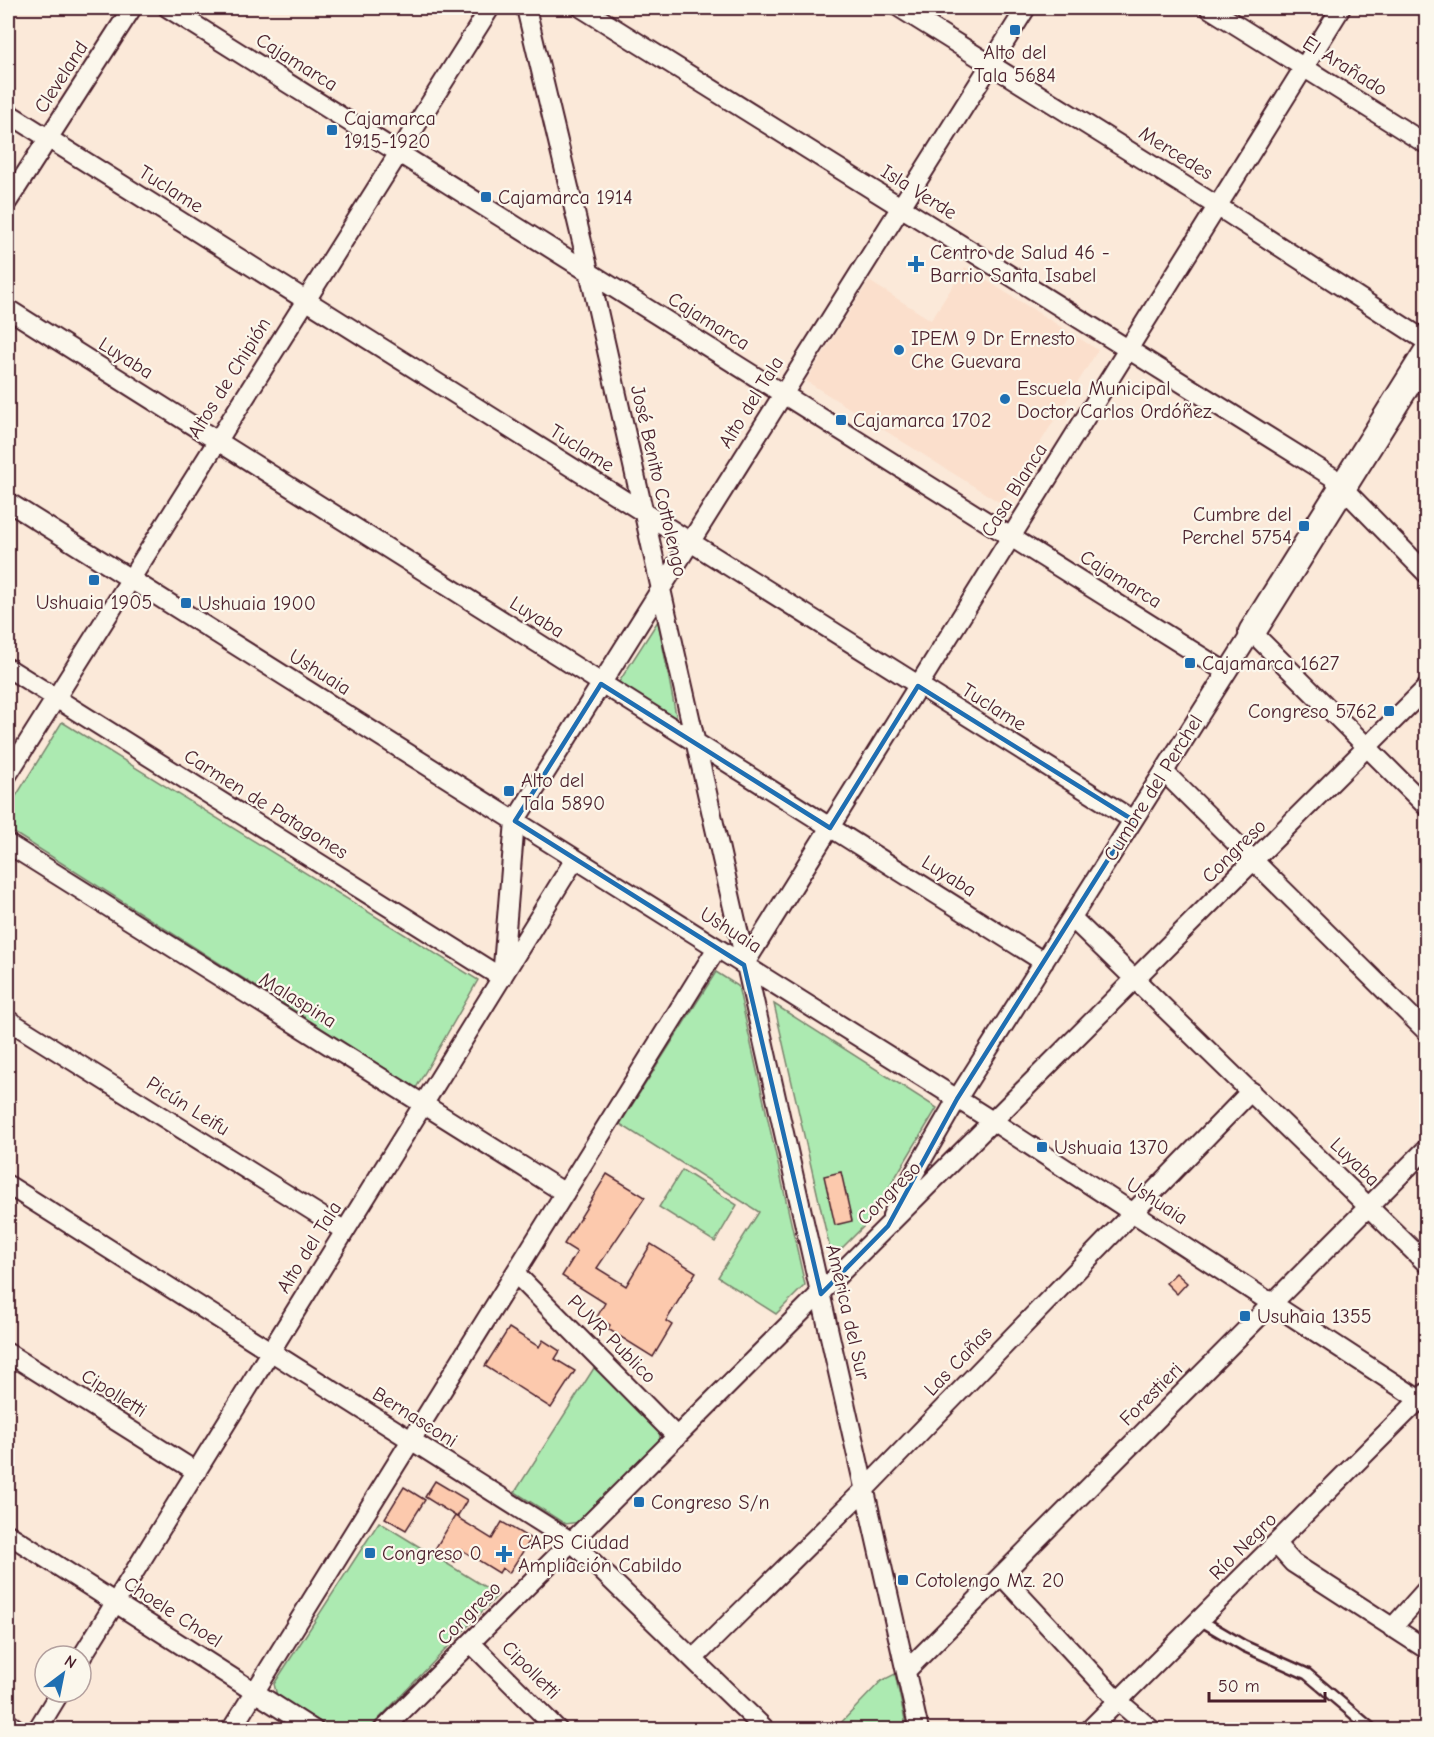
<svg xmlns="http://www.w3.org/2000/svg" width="1434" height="1737" font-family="'Comic Neue',sans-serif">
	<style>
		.built { fill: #fbdfcc }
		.green { fill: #aceab1; stroke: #7b846e; stroke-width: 1.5 }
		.building { fill: #fcc9ad; stroke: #4a1f2b; stroke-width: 1.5 }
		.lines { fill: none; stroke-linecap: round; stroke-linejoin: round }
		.lane-casing { stroke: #4a1f2b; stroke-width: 14 }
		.street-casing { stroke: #4a1f2b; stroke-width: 22 }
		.secondary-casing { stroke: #4a1f2b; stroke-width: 30 }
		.lane { stroke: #fbf7ec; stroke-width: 9 }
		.street { stroke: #fbf7ec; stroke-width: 18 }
		.secondary { stroke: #fbf7ec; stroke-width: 26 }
		.marked { fill: none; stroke: #1f6fb2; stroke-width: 4.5; stroke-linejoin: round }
		.poi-dot { fill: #1f6fb2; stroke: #fbf7ec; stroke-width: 2 }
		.labels { text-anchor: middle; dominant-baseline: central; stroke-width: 4.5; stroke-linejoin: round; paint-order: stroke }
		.poi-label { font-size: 20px; fill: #4a1f2b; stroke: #fbf7ec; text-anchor: start }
		.street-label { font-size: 20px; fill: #4a1f2b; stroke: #fbf7ec }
	</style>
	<rect width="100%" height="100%" fill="#fbe9d9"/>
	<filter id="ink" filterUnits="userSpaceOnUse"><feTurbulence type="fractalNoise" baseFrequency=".0167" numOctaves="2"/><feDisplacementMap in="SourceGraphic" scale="12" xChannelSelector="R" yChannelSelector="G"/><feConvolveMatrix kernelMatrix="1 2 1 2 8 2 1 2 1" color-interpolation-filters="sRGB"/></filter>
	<g filter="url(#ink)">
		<path class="built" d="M965 267 1098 350 1002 504 806 381 869 281 931 320Z"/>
		<path class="green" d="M658 621 678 726 617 685Z
			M62 722 478 980 416 1088 8 829V809Z
			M716 972 738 986 805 1285 776 1314 718 1277 759 1212 620 1124Z
			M774 1004 937 1108 869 1221 832 1258Z
			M682 1170 737 1205 715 1242 659 1207Z
			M596 1365 659 1428 660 1440 580 1522 565 1524 515 1492Z
			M379 1522 498 1595 369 1729H332L277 1696 274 1684Z
			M895 1674 907 1729H835L881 1681Z"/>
		<path class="building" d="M841 1172 852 1221 835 1225 824 1176Z
			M607 1174 645 1197 597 1268 626 1286 651 1244 696 1272 666 1321 672 1325 653 1357 608 1329 610 1325 597 1317 605 1303 562 1276 577 1252 564 1244Z
			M1176 1273 1187 1283 1177 1294 1166 1283Z
			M509 1328 539 1347 543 1340 560 1351 555 1359 575 1371 551 1408 485 1366Z
			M435 1481 467 1500 457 1517 425 1497Z
			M404 1487 425 1500 406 1530 385 1518Z
			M455 1516 492 1539 502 1522 531 1539 509 1573 502 1568 499 1573 462 1550 455 1562 435 1549Z"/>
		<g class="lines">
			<g class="lane-casing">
				<path id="lane" d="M1200 1620 1244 1646 1307 1674 1373 1730"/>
			</g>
			<g class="street-casing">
				<path id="street" d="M168 8 1226 672
					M526 8 589 271 919 1730
					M582 8 1331 476 1426 573
					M900 8 1217 206 1426 341
					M1209 8 1426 144
					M8 113 1133 820
					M8 201 132 8
					M8 309 1044 962
					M8 502 994 1122 1426 1404
					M8 668 502 978 515 821 1026 8
					M1164 772 1426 1031
					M8 774 490 8
					M8 844 565 1193
					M1072 918 1426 1263
					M744 965 1341 8
					M8 1020 345 1231
					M8 1185 572 1542 766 1730
					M892 1216 904 1191 957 1099 1252 632 1426 806
					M515 1273 677 1437
					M8 1353 197 1472
					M8 1534 314 1730
					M1276 1544 1293 1563 1426 1649
					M1002 1576 1118 1701 1152 1730
					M1392 1628 1426 1590
					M471 1643 558 1730
					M81 1658 575 859
					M694 1658 865 1489 1251 1091
					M907 1670 1426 1149
					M8 1723 18 1730
					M37 1730 60 1692
					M231 1730 717 948
					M383 1730 1426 688
					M1089 1730 1426 1393"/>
			</g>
			<g class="secondary-casing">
				<path id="secondary" d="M1252 632 1426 354"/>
			</g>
			<use href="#lane" class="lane"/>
			<use href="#street" class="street"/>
			<use href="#secondary" class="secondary"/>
		</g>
	</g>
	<path class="marked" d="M601 684 830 828 918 686 1133 820 957 1099 888 1226 821 1294 744 965 515 821Z"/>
	<g class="poi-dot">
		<rect x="1009" y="24" width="12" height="12" rx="3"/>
		<rect x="326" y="124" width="12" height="12" rx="3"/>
		<rect x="480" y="191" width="12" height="12" rx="3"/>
		<path d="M913 255h6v6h6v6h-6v6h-6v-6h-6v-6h6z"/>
		<circle cx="899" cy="350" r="6"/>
		<circle cx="1005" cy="399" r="6"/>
		<rect x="835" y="414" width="12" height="12" rx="3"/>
		<rect x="1298" y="520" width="12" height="12" rx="3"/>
		<rect x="88" y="574" width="12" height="12" rx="3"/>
		<rect x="180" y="597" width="12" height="12" rx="3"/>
		<rect x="1184" y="657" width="12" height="12" rx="3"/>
		<rect x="1383" y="705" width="12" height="12" rx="3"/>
		<rect x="503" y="785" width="12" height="12" rx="3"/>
		<rect x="1036" y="1141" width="12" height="12" rx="3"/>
		<rect x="1239" y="1310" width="12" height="12" rx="3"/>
		<rect x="633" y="1496" width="12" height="12" rx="3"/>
		<rect x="364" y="1547" width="12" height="12" rx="3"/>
		<path d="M501 1545h6v6h6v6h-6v6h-6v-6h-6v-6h6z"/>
		<rect x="897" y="1574" width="12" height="12" rx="3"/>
	</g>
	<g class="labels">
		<g class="poi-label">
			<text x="1015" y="52" text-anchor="middle">Alto del<tspan x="1015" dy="23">Tala 5684</tspan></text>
			<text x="344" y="118">Cajamarca<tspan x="344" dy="23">1915-1920</tspan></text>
			<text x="498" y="197">Cajamarca 1914</text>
			<text x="930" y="252">Centro de Salud 46 -<tspan x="930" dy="23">Barrio Santa Isabel</tspan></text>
			<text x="911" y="338">IPEM 9 Dr Ernesto<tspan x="911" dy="23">Che Guevara</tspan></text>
			<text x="1017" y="388">Escuela Municipal<tspan x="1017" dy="23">Doctor Carlos Ordóñez</tspan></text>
			<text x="853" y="420">Cajamarca 1702</text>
			<text x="1292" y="514" text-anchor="end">Cumbre del<tspan x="1292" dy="23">Perchel 5754</tspan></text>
			<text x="94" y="602" text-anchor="middle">Ushuaia 1905</text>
			<text x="198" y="603">Ushuaia 1900</text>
			<text x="1202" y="663">Cajamarca 1627</text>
			<text x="1377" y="711" text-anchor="end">Congreso 5762</text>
			<text x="521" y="780">Alto del<tspan x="521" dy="23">Tala 5890</tspan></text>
			<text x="1054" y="1147">Ushuaia 1370</text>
			<text x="1257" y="1316">Usuhaia 1355</text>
			<text x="651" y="1502">Congreso S/n</text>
			<text x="518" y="1542">CAPS Ciudad<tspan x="518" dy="23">Ampliación Cabildo</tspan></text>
			<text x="382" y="1553">Congreso 0</text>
			<text x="915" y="1580">Cotolengo Mz. 20</text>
		</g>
		<g class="street-label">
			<text transform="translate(297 62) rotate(32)">Cajamarca</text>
			<text transform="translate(1345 66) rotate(32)">El Arañado</text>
			<text transform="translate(61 77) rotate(-57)">Cleveland</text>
			<text transform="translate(1176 153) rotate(32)">Mercedes</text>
			<text transform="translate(171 189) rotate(32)">Tuclame</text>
			<text transform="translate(919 192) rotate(32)">Isla Verde</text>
			<text transform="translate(709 321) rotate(32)">Cajamarca</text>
			<text transform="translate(126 358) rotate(32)">Luyaba</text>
			<text transform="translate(229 378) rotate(-58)">Altos de Chipión</text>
			<text transform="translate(751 402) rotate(-58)">Alto del Tala</text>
			<text transform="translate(582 448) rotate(32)">Tuclame</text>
			<text transform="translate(659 481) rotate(77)">José Benito Cottolengo</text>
			<text transform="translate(1014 490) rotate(-58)">Casa Blanca</text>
			<text transform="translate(1121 579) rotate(32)">Cajamarca</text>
			<text transform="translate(537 617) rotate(32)">Luyaba</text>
			<text transform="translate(320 672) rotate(32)">Ushuaia</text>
			<text transform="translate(994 707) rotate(32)">Tuclame</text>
			<text transform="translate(1153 788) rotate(-58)">Cumbre del Perchel</text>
			<text transform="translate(266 804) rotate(32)">Carmen de Patagones</text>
			<text transform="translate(1234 851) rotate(-45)">Congreso</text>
			<text transform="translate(949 876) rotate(32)">Luyaba</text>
			<text transform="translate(731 930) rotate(32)">Ushuaia</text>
			<text transform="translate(298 1000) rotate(32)">Malaspina</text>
			<text transform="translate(188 1106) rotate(32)">Picún Leifu</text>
			<text transform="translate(1355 1162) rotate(44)">Luyaba</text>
			<text transform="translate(889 1193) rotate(-45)">Congreso</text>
			<text transform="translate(1157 1201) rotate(33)">Ushuaia</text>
			<text transform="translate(309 1247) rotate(-58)">Alto del Tala</text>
			<text transform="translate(848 1312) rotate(77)">América del Sur</text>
			<text transform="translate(612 1339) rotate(45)">PUVR Publico</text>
			<text transform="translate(958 1361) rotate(-46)">Las Cañas</text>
			<text transform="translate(114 1393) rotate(32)">Cipolletti</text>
			<text transform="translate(1151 1394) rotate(-45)">Forestieri</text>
			<text transform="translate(415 1417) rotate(32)">Bernasconi</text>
			<text transform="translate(1243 1546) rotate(-45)">Río Negro</text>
			<text transform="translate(173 1612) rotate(33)">Choele Choel</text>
			<text transform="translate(469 1613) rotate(-45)">Congreso</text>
			<text transform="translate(531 1670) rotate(45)">Cipolletti</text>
		</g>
	</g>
	<rect width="1434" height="1737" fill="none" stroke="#fbf7ec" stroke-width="30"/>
	<rect x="15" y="15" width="1404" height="1707" fill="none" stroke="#4a1f2b" stroke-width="2" filter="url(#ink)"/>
	<g transform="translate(63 1674) rotate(32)"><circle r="28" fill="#fbf7ec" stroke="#b4a19f" stroke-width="1.5"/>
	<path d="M0-4.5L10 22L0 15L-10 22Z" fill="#1f6fb2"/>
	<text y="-9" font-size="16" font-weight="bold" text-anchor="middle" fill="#4a1f2b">N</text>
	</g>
	<path d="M1209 1692v9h116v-9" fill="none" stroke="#4a1f2b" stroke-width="3"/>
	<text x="1218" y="1692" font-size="18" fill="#4a1f2b" stroke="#fbf7ec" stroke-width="4.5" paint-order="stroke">50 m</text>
</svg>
